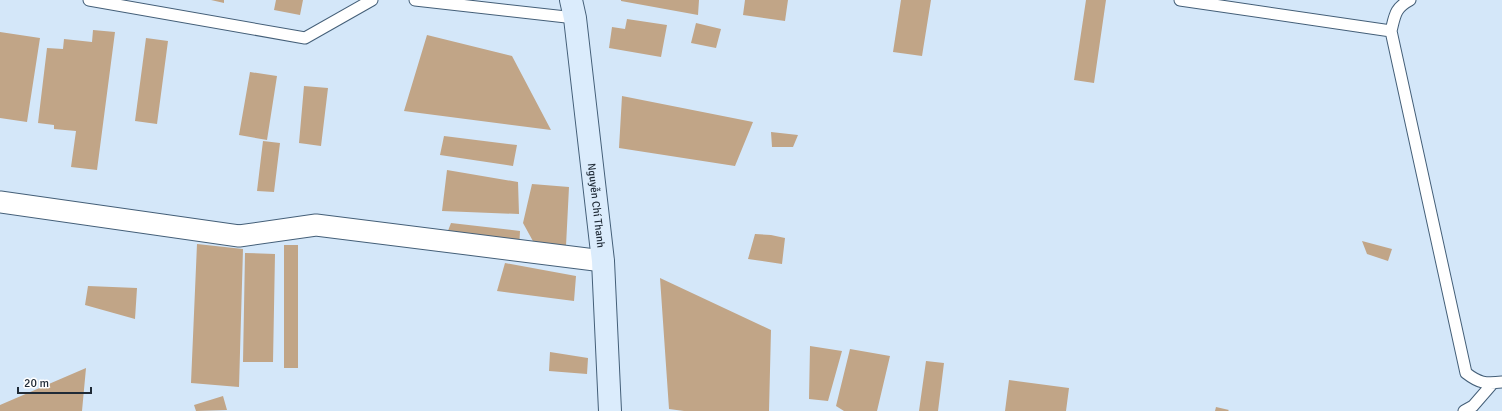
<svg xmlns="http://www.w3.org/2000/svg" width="1502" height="411" font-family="Signika,sans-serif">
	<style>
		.building { fill: #c1a587 }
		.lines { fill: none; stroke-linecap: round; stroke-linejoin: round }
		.lane-casing { stroke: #445f78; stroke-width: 13 }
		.street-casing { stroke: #445f78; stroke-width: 23 }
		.secondary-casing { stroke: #445f78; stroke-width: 24 }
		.lane { stroke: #fff; stroke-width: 11 }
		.street { stroke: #fff; stroke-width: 21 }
		.secondary { stroke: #dbecfc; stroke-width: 22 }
		.labels { text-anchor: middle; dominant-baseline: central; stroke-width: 3.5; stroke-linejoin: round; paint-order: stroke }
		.street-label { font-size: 11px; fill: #1f2a36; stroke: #fff }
	</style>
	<rect width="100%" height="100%" fill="#d4e7f9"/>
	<path class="building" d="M211 0H224V3Z
		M276 0H303L300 15 274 10Z
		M621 0H699L698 15 621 1Z
		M745 0H788L785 21 743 15Z
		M901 0H931L922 56 893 52Z
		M1086 0H1106L1094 83 1074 80Z
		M627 19 667 25 661 57 609 48 612 27 625 29Z
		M696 23 721 29 716 48 691 43Z
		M93 30 115 32 97 170 71 167 76 131 54 129V125L38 123 47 48 63 49 64 39 92 42Z
		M0 32 40 38 27 122 0 118Z
		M427 35 512 56 551 130 404 111Z
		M146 38 168 41 157 124 135 121Z
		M250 72 277 76 267 140 239 135Z
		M304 86 328 88 321 146 299 143Z
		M622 96 753 122 735 166 619 148Z
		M771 132 798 135 793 147H772Z
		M444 136 517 145 513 166 440 155Z
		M263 141 280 143 274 192 257 191Z
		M447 170 518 182 519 214 442 211Z
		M532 184 569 187 566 246 534 243 523 223Z
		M451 223 520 231 519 251 444 241Z
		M755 234 771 235 785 238 782 264 748 259Z
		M1362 241 1392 249 1388 261 1367 254Z
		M197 244 243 249 239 387 191 383Z
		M284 245H298V368H284Z
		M245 253 275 254 273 362H243Z
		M505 263 576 276 574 301 497 291Z
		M660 278 771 330 769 411H684L669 409Z
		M88 286 137 288 135 319 85 305Z
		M810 346 842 351 828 401 809 399Z
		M850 349 890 356 877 411H844L836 406Z
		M550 352 588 358 587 374 549 371Z
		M926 361 944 363 938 411H919Z
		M86 368 82 411H0V405Z
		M1009 380 1069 388 1066 411H1005Z
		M223 396 227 410 196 411 194 405Z
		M1216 407 1229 410 1228 411H1215Z"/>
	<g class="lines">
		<g class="lane-casing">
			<path id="lane" d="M89 0 305 38 372 0
				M415 0 575 18
				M1180 0 1391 31
				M1410 0C1395 8 1395 15 1391 31L1466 373C1479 383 1485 384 1502 382
				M1464 411 1473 406 1493 383"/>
		</g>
		<g class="street-casing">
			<path id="street" d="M0 202 239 236 316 225 603 261"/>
		</g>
		<g class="secondary-casing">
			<g id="secondary">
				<path id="s1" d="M571 0 575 18 603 261 610 411"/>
			</g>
		</g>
		<use href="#lane" class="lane"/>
		<use href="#street" class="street"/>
		<use href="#secondary" class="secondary"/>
	</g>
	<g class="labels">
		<g class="street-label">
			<text stroke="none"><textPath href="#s1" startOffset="207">Nguyễn Chí Thanh</textPath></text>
		</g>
	</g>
	<path d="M18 387v6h73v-6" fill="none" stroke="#1f2a36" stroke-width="2"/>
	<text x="24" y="387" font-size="12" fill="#1f2a36" stroke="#ffffff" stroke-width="3" paint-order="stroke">20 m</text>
</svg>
